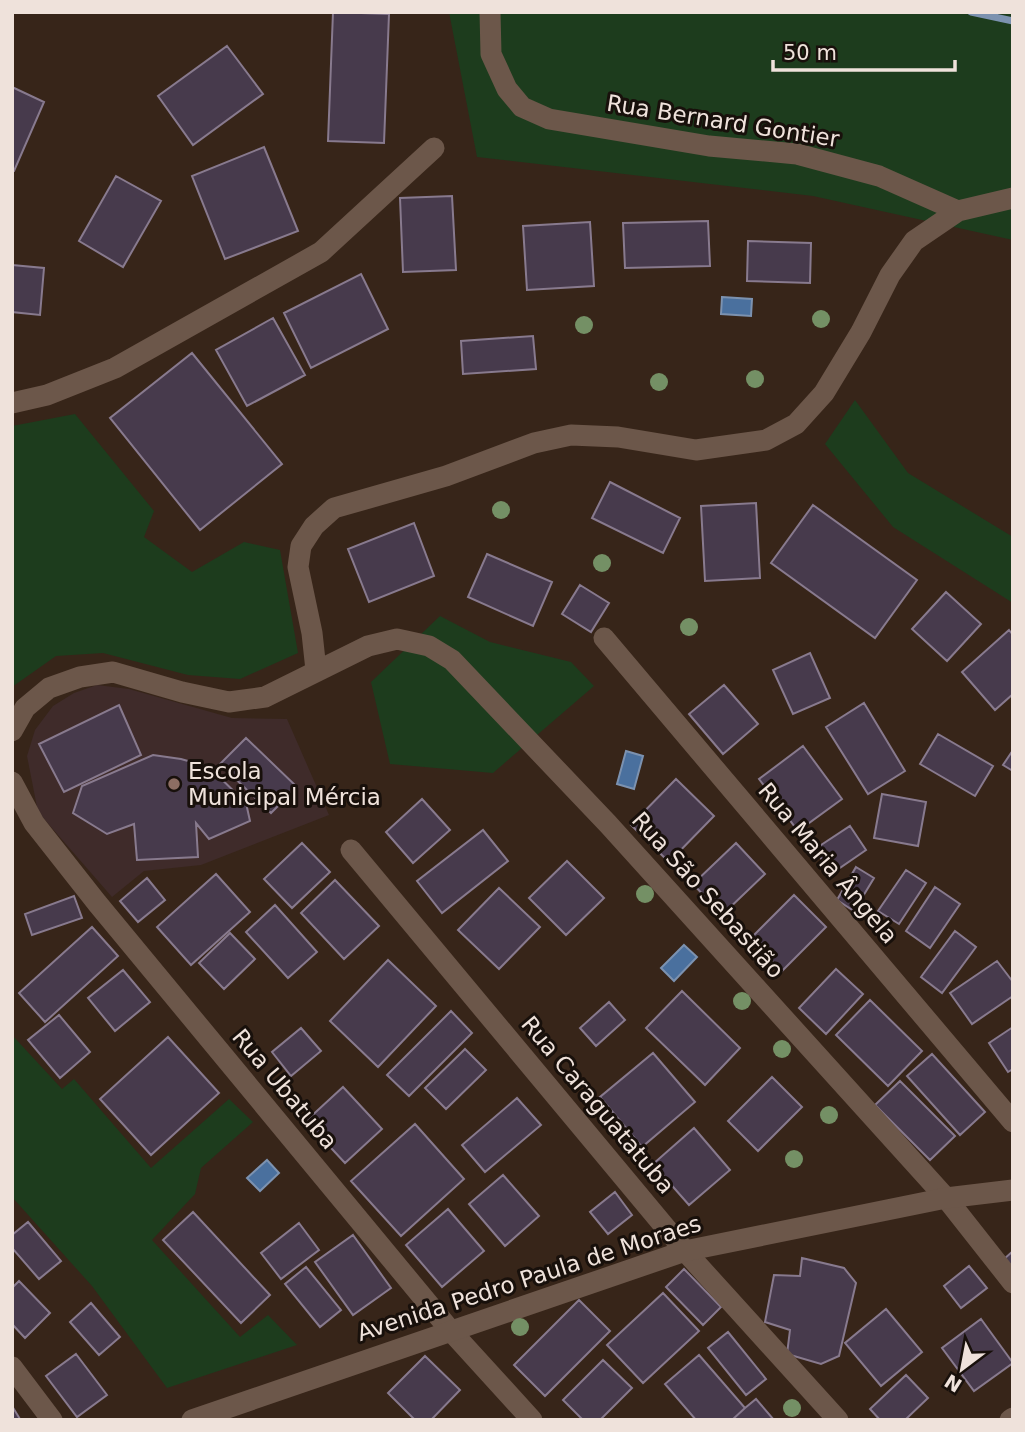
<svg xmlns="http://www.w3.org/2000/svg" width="1025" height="1432" font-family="'DejaVu Sans',sans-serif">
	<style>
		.education { fill: #3f2b2a }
		.green { fill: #1d3c1d }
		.water { fill: #4a709e; stroke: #7c92b0; stroke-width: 2 }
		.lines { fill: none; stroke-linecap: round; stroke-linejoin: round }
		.stream { stroke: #7c92b0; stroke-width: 7 }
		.building { fill: #473a4c; stroke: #887a8e; stroke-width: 2 }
		.minor { stroke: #6c574a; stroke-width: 21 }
		.secondary { stroke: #6c574a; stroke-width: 21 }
		.tree { fill: #749065 }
		.education-dot { fill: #8d6e63; stroke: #18100b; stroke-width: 2.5 }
		.labels { text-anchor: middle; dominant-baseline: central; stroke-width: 6; stroke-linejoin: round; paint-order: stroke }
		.street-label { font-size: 23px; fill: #efe2db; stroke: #18100b }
		.poi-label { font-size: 23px; fill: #efe2db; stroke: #18100b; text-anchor: start }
	</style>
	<rect width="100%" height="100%" fill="#372519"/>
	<path class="education" d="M97 685 129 689 232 718 287 719 329 815 201 865 144 871 112 897 38 812 27 756 35 730 53 706 74 693Z"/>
	<path class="green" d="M449 12H1013V240L813 196 477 157Z
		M855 400 908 473 1013 537V603L893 527 825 444Z
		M75 414 154 511 144 537 192 572 244 542 280 550 298 653 240 679 188 675 103 653 56 656 12 687V426Z
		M440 616 490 642 571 662 594 686 493 773 390 764 371 682Z
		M12 1035 62 1089 74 1079 151 1168 229 1099 253 1122 201 1168 195 1194 152 1240 240 1337 268 1315 297 1345 167 1388 92 1286 12 1197Z"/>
	<path class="water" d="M722 297 752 299 751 316 721 314Z
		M626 751 643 756 634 789 617 784Z
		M684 945 697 957 674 981 661 968Z
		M267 1160 279 1173 260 1191 247 1178Z"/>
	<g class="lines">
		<path class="stream" d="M971 12 1013 21"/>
	</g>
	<path class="building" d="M333 12 389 14 384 143 328 141Z
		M227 46 263 94 193 145 158 96Z
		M12 87 44 102 14 171H12Z
		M264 147 298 231 225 259 192 176Z
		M116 176 161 201 123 267 79 241Z
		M452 196 456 270 403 272 400 198Z
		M708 221 710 266 625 268 623 223Z
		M590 222 594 286 527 290 523 226Z
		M748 241 811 243 810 283 747 281Z
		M12 265 44 268 40 315 12 312Z
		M361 274 388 329 311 368 284 313Z
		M273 318 305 375 247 406 216 350Z
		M533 336 536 369 463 374 461 341Z
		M192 353 282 464 200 530 110 418Z
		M610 482 680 518 663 553 592 518Z
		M756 503 760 578 705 581 701 506Z
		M813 505 917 580 875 638 771 563Z
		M414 523 434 576 369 602 348 549Z
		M487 554 552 582 533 626 468 597Z
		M580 585 609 603 591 632 562 614Z
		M946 592 981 624 947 661 912 629Z
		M1009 630 1013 635V694L995 710 962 672Z
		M810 653 830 698 793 714 773 670Z
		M724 685 758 724 723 754 689 714Z
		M864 703 905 771 868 794 826 727Z
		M119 705 141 755 64 792 39 744Z
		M938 734 993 766 975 796 920 764Z
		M246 738 297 787 271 813 220 764Z
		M803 746 842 799 798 831 759 779Z
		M1013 750V771L1003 765Z
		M153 755 181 759 209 767 246 803 250 821 209 839 196 823 198 857 137 860 134 824 107 834 73 813 82 786Z
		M676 779 714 816 669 862 631 825Z
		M882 794 926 802 918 846 874 838Z
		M422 799 450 830 413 863 386 832Z
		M850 826 866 850 831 874 815 849Z
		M483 830 508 861 442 913 417 881Z
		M302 843 330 872 292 908 264 879Z
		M736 843 765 874 722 915 693 884Z
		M567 861 604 898 566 935 529 898Z
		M856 867 874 878 854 911 837 900Z
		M906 870 926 883 899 924 878 911Z
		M216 874 250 912 191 965 157 927Z
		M147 878 165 900 138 922 120 901Z
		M335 880 379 926 344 959 301 913Z
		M935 887 960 904 930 948 906 931Z
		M499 888 540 927 499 969 458 930Z
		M794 895 826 927 782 971 750 939Z
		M74 896 82 918 32 935 25 914Z
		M275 905 317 952 288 978 246 932Z
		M92 927 118 956 45 1022 19 993Z
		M955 931 976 947 942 993 921 977Z
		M230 933 255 959 224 989 199 963Z
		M388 960 436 1006 378 1067 330 1021Z
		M997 961 1013 982V996L972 1024 950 993Z
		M836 969 863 994 826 1034 799 1008Z
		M123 970 150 1002 115 1031 88 998Z
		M682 991 740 1048 705 1085 646 1028Z
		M870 1000 922 1051 888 1086 836 1035Z
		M609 1002 625 1020 596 1046 580 1028Z
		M451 1011 472 1033 409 1096 387 1075Z
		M59 1015 90 1052 60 1078 28 1040Z
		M1013 1027V1069L1008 1072 989 1043Z
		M301 1028 321 1051 291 1076 272 1052Z
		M168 1037 219 1093 151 1155 100 1099Z
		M465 1049 486 1070 446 1109 425 1088Z
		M653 1053 695 1102 642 1147 600 1097Z
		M932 1054 985 1112 960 1135 907 1076Z
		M772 1077 802 1107 758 1151 728 1121Z
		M900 1081 955 1136 930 1160 875 1105Z
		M343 1087 382 1129 345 1163 306 1121Z
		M517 1098 541 1125 485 1172 462 1145Z
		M415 1124 464 1179 401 1236 351 1181Z
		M694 1128 730 1170 689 1205 653 1164Z
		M503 1175 539 1216 505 1246 469 1204Z
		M615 1192 632 1215 608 1234 590 1212Z
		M448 1209 484 1251 442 1287 406 1245Z
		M193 1212 270 1295 241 1323 163 1240Z
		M28 1222 61 1261 39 1279 12 1248V1235Z
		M299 1223 319 1250 281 1279 261 1253Z
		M353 1235 391 1288 353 1315 315 1262Z
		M1013 1251V1270L1004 1259Z
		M802 1258 844 1268 856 1283 839 1356 821 1364 787 1354 790 1330 765 1322 774 1275 800 1276Z
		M969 1266 987 1288 961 1308 944 1286Z
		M306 1267 341 1310 320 1327 285 1284Z
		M684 1269 721 1307 703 1325 666 1287Z
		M19 1281 50 1313 25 1338 12 1324V1288Z
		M663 1293 699 1331 643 1383 607 1345Z
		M579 1300 610 1331 545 1396 514 1365Z
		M91 1303 120 1337 99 1355 70 1322Z
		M886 1309 922 1352 881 1386 845 1343Z
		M981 1319 1013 1363 974 1391 942 1348Z
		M728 1332 766 1379 746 1395 708 1348Z
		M76 1354 107 1395 77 1417 46 1376Z
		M699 1355 745 1408 732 1420H696L665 1384Z
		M425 1356 460 1390 431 1420H415L388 1393Z
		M603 1360 632 1388 600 1420H583L563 1400Z
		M906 1375 928 1398 905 1420H880L870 1409Z
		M756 1399 774 1420H732L745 1408Z
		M12 1406 20 1419 19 1420H12Z"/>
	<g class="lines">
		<path class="minor" d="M490 12 491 54 507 89 522 107 549 119 709 146 797 154 879 176 958 211 1013 198
			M12 403 47 395 115 368 321 252 434 148
			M604 638 1013 1122
			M316 670 312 633 298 567 301 546 314 526 334 508 446 476 534 443 571 435 618 437 696 450 766 440 796 424 824 393 861 332 890 275 914 241 958 211
			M12 731 25 708 49 688 80 677 113 672 182 692 229 702 265 697 368 646 397 639 429 646 452 660 608 824 946 1198 1013 1283
			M12 782 34 823 97 903 450 1330 532 1420
			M351 850 685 1251 838 1420
			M12 1367 52 1420
			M1010 1420 1013 1418"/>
		<path class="secondary" d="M192 1420 685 1251 946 1198 1013 1190"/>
	</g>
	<g class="tree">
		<circle cx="821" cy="319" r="9"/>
		<circle cx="584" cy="325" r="9"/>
		<circle cx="755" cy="379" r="9"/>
		<circle cx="659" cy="382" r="9"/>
		<circle cx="501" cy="510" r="9"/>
		<circle cx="602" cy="563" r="9"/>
		<circle cx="689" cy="627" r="9"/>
		<circle cx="645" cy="894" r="9"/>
		<circle cx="742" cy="1001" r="9"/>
		<circle cx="782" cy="1049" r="9"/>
		<circle cx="829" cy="1115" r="9"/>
		<circle cx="794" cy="1159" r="9"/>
		<circle cx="520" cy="1327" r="9"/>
		<circle cx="792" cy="1408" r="9"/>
	</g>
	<circle class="education-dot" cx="174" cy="784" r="7"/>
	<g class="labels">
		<g class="street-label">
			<text transform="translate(723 121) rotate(9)">Rua Bernard Gontier</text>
			<text transform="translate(828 863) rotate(50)">Rua Maria Ângela</text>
			<text transform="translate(708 895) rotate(48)">Rua São Sebastião</text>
			<text transform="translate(285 1089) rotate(50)">Rua Ubatuba</text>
			<text transform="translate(598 1105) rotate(50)">Rua Caraguatatuba</text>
			<text transform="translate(529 1278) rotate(-18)">Avenida Pedro Paula de Moraes</text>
		</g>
		<g class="poi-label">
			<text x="188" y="771">Escola<tspan x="188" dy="26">Municipal Mércia</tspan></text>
		</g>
	</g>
	<rect width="1025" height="1432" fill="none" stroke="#efe2db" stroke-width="28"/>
	<g transform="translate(962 1369) rotate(212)" stroke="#18100b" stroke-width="5" paint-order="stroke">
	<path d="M0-5L12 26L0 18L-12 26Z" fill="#efe2db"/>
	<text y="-10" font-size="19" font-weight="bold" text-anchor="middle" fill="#efe2db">N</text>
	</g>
	<path d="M773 60v10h182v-10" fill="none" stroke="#efe2db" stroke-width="3.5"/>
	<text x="783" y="60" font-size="21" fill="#efe2db" stroke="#18100b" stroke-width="5" paint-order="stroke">50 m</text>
</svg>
